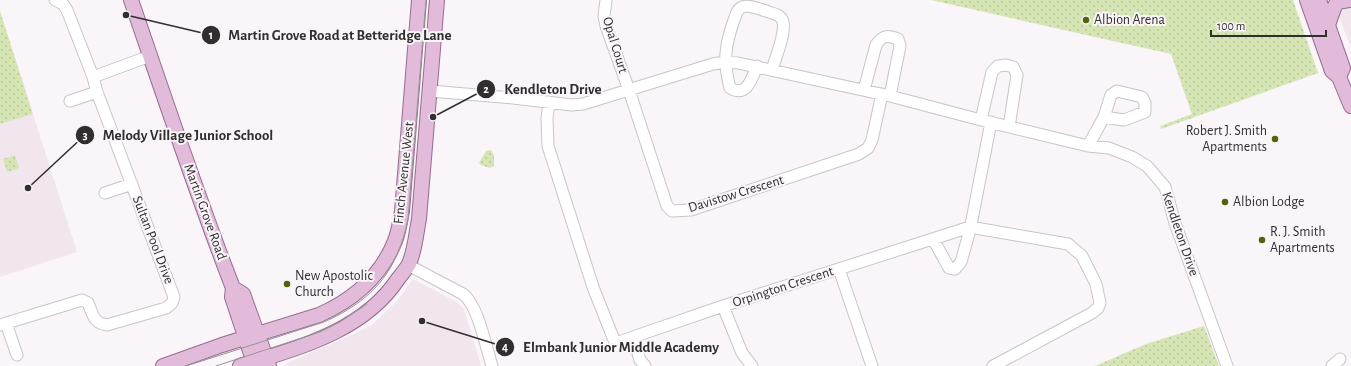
<svg xmlns="http://www.w3.org/2000/svg" width="1351" height="366" font-family="'Alegreya Sans',sans-serif">
	<style>
		.built { fill: #f1e6ee }
		.green { fill: url(#green-dots) }
		.lines { fill: none; stroke-linecap: round; stroke-linejoin: round }
		.minor-casing { stroke: #c8c5c7; stroke-width: 13 }
		.major-casing { stroke: #976c8f; stroke-width: 16 }
		.minor { stroke: #fff; stroke-width: 11 }
		.major { stroke: #e2bbda; stroke-width: 14 }
		.tram { stroke: #979496; stroke-width: 1 }
		.poi-dot { fill: #51630c; stroke: #f9f5f8; stroke-width: 1.5 }
		.labels { text-anchor: middle; dominant-baseline: central; stroke-width: 4; stroke-linejoin: round; paint-order: stroke }
		.poi-label { font-size: 14px; fill: #302e2f; stroke: #f9f5f8; text-anchor: start }
		.street-label { font-size: 14px; fill: #302e2f; stroke: #f9f5f8 }
		.leader { fill: none; stroke: #302e2f; stroke-width: 1.5 }
		.callout-dot { fill: #302e2f; stroke: #f9f5f8; stroke-width: 1.5 }
		.mark-label { font-size: 12px; text-anchor: middle; font-weight: bold; fill: #fff }
		.callout-label { font-size: 15px; text-anchor: middle; font-weight: bold; fill: #302e2f; stroke: #f9f5f8; stroke-width: 4; stroke-linejoin: round; paint-order: stroke }
	</style>
	<defs>
		<pattern id="green-dots" width="8" height="8" patternUnits="userSpaceOnUse"><rect width="8" height="8" fill="#d6e5b4"/><path d="M2 2h.1M6 6h.1" fill="none" stroke="#b8c59b" stroke-width="1.8" stroke-linecap="round"/></pattern>
	</defs>
	<rect width="100%" height="100%" fill="#f9f5f8"/>
	<path class="built" d="M1344 7H1351V48L1338 14 1340 10Z
		M33 114 77 252 0 277V124Z
		M413 279 455 301 464 309 481 366H285L289 362 354 334 373 324 397 301Z"/>
	<path class="green" d="M931 0H1293L1318 73 1161 129 1160 126 1192 114 1171 54Z
		M0 11 33 114 0 124Z
		M489 150 492 151 494 156V166L490 168 481 165 479 163 486 151Z
		M15 155 19 168 7 172 3 159Z
		M1204 326 1219 366H1095L1146 344Z"/>
	<g class="lines">
		<g class="minor-casing">
			<path id="minor" d="M606 0 604 16 606 26 629 90 667 206 672 211 691 210 859 154 868 148 872 140 882 94
				M757 66C752 78 747 98 730 88 723 61 725 45 734 20 736 15 737 9 742 7 749 4 762 10 769 12 774 14 782 15 783 22 786 33 775 59 772 70
				M93 77 150 56
				M864 90 876 45C883 35 887 35 898 39L900 46 890 96
				M430 91 513 98 572 105 583 104 713 64 725 62 738 63 890 96 981 120 1088 146 1109 148 1132 157 1147 166 1165 187 1175 223 1227 366
				M70 101 97 92
				M549 102 547 118 548 146 593 287 614 340 619 342 633 337 723 306 970 227 1068 244 1082 256 1096 284 1100 303 1098 308 1092 313 993 366
				M981 120 992 72 998 66 1006 65 1013 67 1017 75 1009 127
				M1088 146 1104 117 1111 95 1117 91 1142 97 1145 103V112L1124 120 1104 117
				M105 193 132 184
				M933 239 949 268 955 269 961 262 970 230 991 122
				M408 265 463 294C478 305 486 347 492 366
				M839 269 872 366
				M723 306 742 353 752 366
				M6 323 17 355
				M0 325 82 300 88 303C93 314 93 323 107 325L166 308 172 303 174 297 97 92 93 77 67 10 63 4 55 0
				M633 337 640 360 645 366
				M1332 366 1340 359"/>
		</g>
		<g class="major-casing">
			<path id="major" d="M131 0C164 96 196 193 233 288L232 297 255 366
				M1307 0 1332 71 1339 77 1351 106
				M1319 0 1343 68 1339 77
				M1328 25 1334 8 1337 2 1349 0
				M233 288 243 294 269 366
				M163 366 222 345 319 315C353 300 381 276 395 241 399 231 400 221 402 211L419 0
				M240 366C297 348 363 332 398 279 402 274 406 269 409 264 415 250 416 234 419 219L437 0"/>
		</g>
		<use href="#minor" class="minor"/>
		<use href="#major" class="major"/>
		<path class="tram" d="M186 366 324 322C373 300 397 272 408 219L426 0
			M216 366 320 332 340 322 367 304"/>
	</g>
	<g class="poi-dot">
		<circle cx="1086" cy="20" r="4"/>
		<circle cx="1275" cy="139" r="4"/>
		<circle cx="1225" cy="202" r="4"/>
		<circle cx="1262" cy="240" r="4"/>
		<circle cx="287" cy="284" r="4"/>
	</g>
	<g class="labels">
		<g class="poi-label">
			<text x="1094" y="20">Albion Arena</text>
			<text x="1267" y="131" text-anchor="end">Robert J. Smith<tspan x="1267" dy="16">Apartments</tspan></text>
			<text x="1233" y="202">Albion Lodge</text>
			<text x="1270" y="232">R. J. Smith<tspan x="1270" dy="16">Apartments</tspan></text>
			<text x="295" y="276">New Apostolic<tspan x="295" dy="16">Church</tspan></text>
		</g>
		<g class="street-label">
			<text transform="translate(615 45) rotate(73)">Opal Court</text>
			<text transform="translate(404 173) rotate(-84)">Finch Avenue West</text>
			<text transform="translate(736 194) rotate(-17)">Davistow Crescent</text>
			<text transform="translate(205 212) rotate(70)">Martin Grove Road</text>
			<text transform="translate(1180 234) rotate(71)">Kendleton Drive</text>
			<text transform="translate(153 240) rotate(69)">Sultan Pool Drive</text>
			<text transform="translate(783 287) rotate(-18)">Orpington Crescent</text>
		</g>
	</g>
	<path class="leader" d="M126 15L211 35M433 117L486 89M28 188L85 135M422 321L505 347"/>
	<g class="callout-dot">
		<circle cx="126" cy="15" r="4"/>
		<circle cx="433" cy="117" r="4"/>
		<circle cx="28" cy="188" r="4"/>
		<circle cx="422" cy="321" r="4"/>
		<circle cx="211" cy="35" r="10"/>
		<circle cx="486" cy="89" r="10"/>
		<circle cx="85" cy="135" r="10"/>
		<circle cx="505" cy="347" r="10"/>
	</g>
	<g class="mark-label">
		<text x="211" y="39">1</text>
		<text x="486" y="93">2</text>
		<text x="85" y="139">3</text>
		<text x="505" y="351">4</text>
	</g>
	<g class="callout-label">
		<text x="340" y="40">Martin Grove Road at Betteridge Lane</text>
		<text x="553" y="94">Kendleton Drive</text>
		<text x="188" y="140">Melody Village Junior School</text>
		<text x="621" y="352">Elmbank Junior Middle Academy</text>
	</g>
	<path d="M1211 30v6h115v-6" fill="none" stroke="#302e2f" stroke-width="2"/>
	<text x="1217" y="30" font-size="12" fill="#302e2f" stroke="#f9f5f8" stroke-width="3" paint-order="stroke">100 m</text>
</svg>
